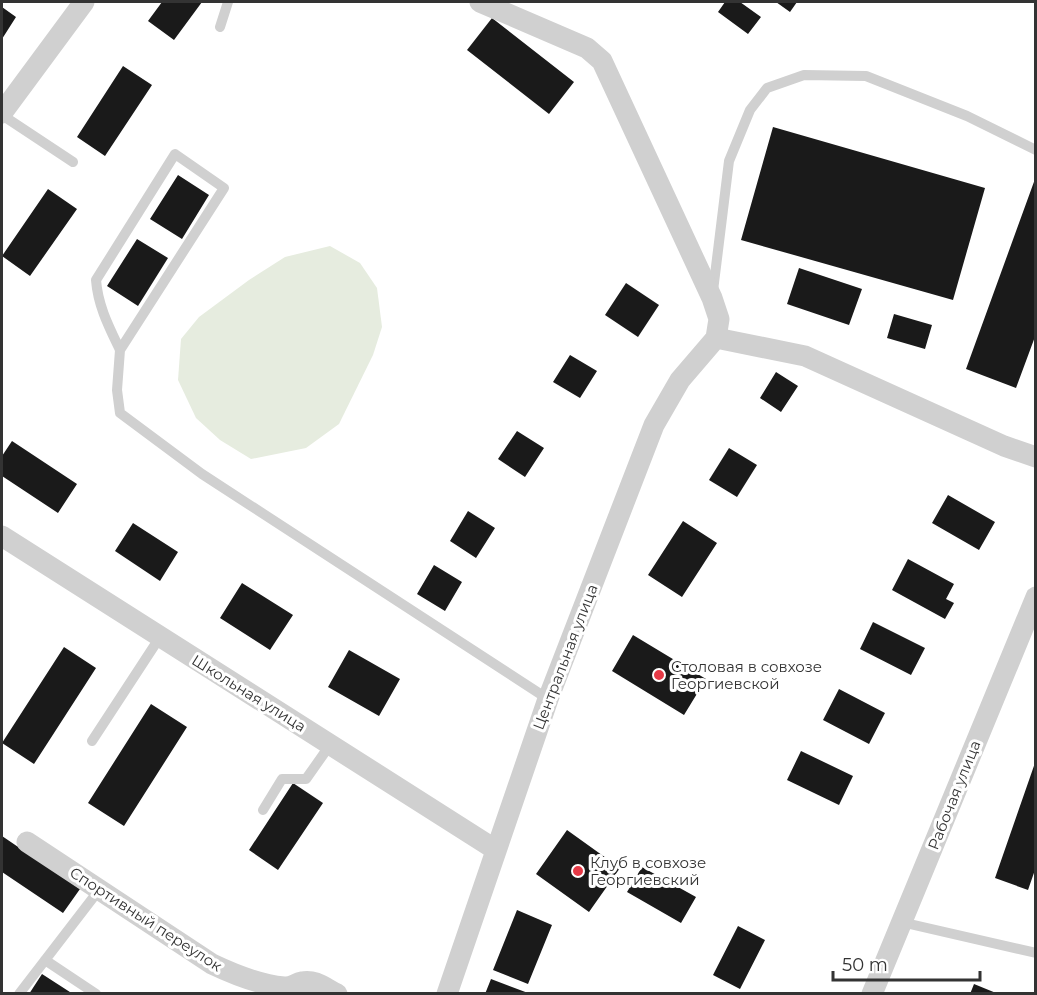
<svg xmlns="http://www.w3.org/2000/svg" width="1037" height="995" font-family="Montserrat,sans-serif">
	<style>
		.green { fill: #e6ecdf }
		.building { fill: #1a1a1a }
		.lines { fill: none; stroke-linecap: round; stroke-linejoin: round }
		.service { stroke: #d0d0d0; stroke-width: 10 }
		.minor { stroke: #d0d0d0; stroke-width: 21 }
		.poi-dot { fill: #e63946; stroke: #fff; stroke-width: 2 }
		.labels { text-anchor: middle; dominant-baseline: central; stroke-width: 6; stroke-linejoin: round; paint-order: stroke }
		.street-label { font-size: 15px; fill: #333; stroke: #fff }
		.poi-label { font-size: 15px; fill: #333; stroke: #fff; text-anchor: start }
	</style>
	<rect width="100%" height="100%" fill="#fff"/>
	<path class="green" d="M330 246 360 263 377 288 382 327 373 355 339 424 306 448 251 459 220 440 196 418 178 380 181 339 199 317 249 280 285 257Z"/>
	<path class="building" d="M162 2H202L174 40 148 21Z
		M725 2H740L761 17 748 34 718 12Z
		M776 2H797L790 12Z
		M2 7 16 17 2 39Z
		M492 18 574 82 549 114 467 50Z
		M123 66 152 85 105 156 77 137Z
		M773 127 985 188 953 300 741 240Z
		M178 175 209 195 182 239 150 219Z
		M1035 179 1036 334 1016 388 966 369Z
		M48 189 77 209 30 276 2 256Z
		M137 239 168 258 138 306 107 286Z
		M799 268 862 289 849 325 787 304Z
		M626 283 659 305 638 337 605 315Z
		M894 314 932 325 925 349 887 338Z
		M570 355 597 371 580 398 553 382Z
		M776 372 798 386 781 412 760 398Z
		M517 431 544 448 525 477 498 459Z
		M12 441 77 484 58 513 2 476V456Z
		M729 448 757 465 737 497 709 480Z
		M948 495 995 522 979 550 932 523Z
		M468 511 495 528 476 558 450 541Z
		M683 521 717 543 682 597 648 575Z
		M133 523 178 552 160 581 115 551Z
		M908 559 954 584 946 599 954 603 945 619 892 590Z
		M434 565 462 582 445 611 417 594Z
		M242 583 293 615 270 650 220 618Z
		M873 622 925 648 911 675 860 649Z
		M633 635 706 679 684 715 612 671Z
		M64 647 96 668 34 764 2 743Z
		M349 650 400 679 379 716 328 687Z
		M839 689 885 713 869 744 823 720Z
		M151 704 187 727 124 826 88 803Z
		M801 751 853 776 839 805 787 780Z
		M1036 760V867L1028 890 995 878Z
		M293 783 323 803 278 870 249 850Z
		M567 830 620 868 589 912 536 874Z
		M2 836 80 889 63 913 2 872Z
		M642 867 696 897 681 923 627 892Z
		M517 910 552 925 528 984 493 970Z
		M738 926 765 940 740 989 713 975Z
		M42 974 73 994H29Z
		M491 979 528 993V994H485Z
		M974 984 996 993V994H970Z"/>
	<g class="lines">
		<path class="service" d="M220 27 228 2
			M2 115 73 162
			M713 291 729 161 750 110 767 88 804 75 866 76 967 116 1036 150
			M120 350C109 327 98 306 96 280L175 154 224 188 120 350 117 390 120 413 202 474 548 699
			M92 741 160 637
			M263 810 282 779H306L330 745
			M901 922 1036 953
			M45 960 96 994
			M19 994 99 890"/>
		<path class="minor" d="M480 2 587 48 602 61 712 298 719 319 716 338
			M2 113 84 2
			M716 338 805 356 1004 446 1036 457
			M2 536 496 850
			M27 842 212 964C233 974 262 985 284 987 292 988 295 983 302 982 315 979 325 988 337 994
			M447 994 548 699 654 425 680 380 716 338
			M872 994 1036 597"/>
	</g>
	<g class="poi-dot">
		<circle cx="659" cy="675" r="6"/>
		<circle cx="578" cy="871" r="6"/>
	</g>
	<g class="labels">
		<g class="street-label">
			<text transform="translate(565 657) rotate(-69)">Центральная улица</text>
			<text transform="translate(249 693) rotate(32)">Школьная улица</text>
			<text transform="translate(954 795) rotate(-68)">Рабочая улица</text>
			<text transform="translate(146 919) rotate(33)">Спортивный переулок</text>
		</g>
		<g class="poi-label">
			<text x="671" y="666">Столовая в совхозе<tspan x="671" dy="17">Георгиевской</tspan></text>
			<text x="590" y="862">Клуб в совхозе<tspan x="590" dy="17">Георгиевский</tspan></text>
		</g>
	</g>
	<rect width="1037" height="995" fill="none" stroke="#333333" stroke-width="6"/>
	<path d="M833 971v9h147v-9" fill="none" stroke="#333333" stroke-width="3"/>
	<text x="842" y="971" font-size="18" fill="#333333" stroke="#ffffff" stroke-width="4.5" paint-order="stroke">50 m</text>
</svg>
